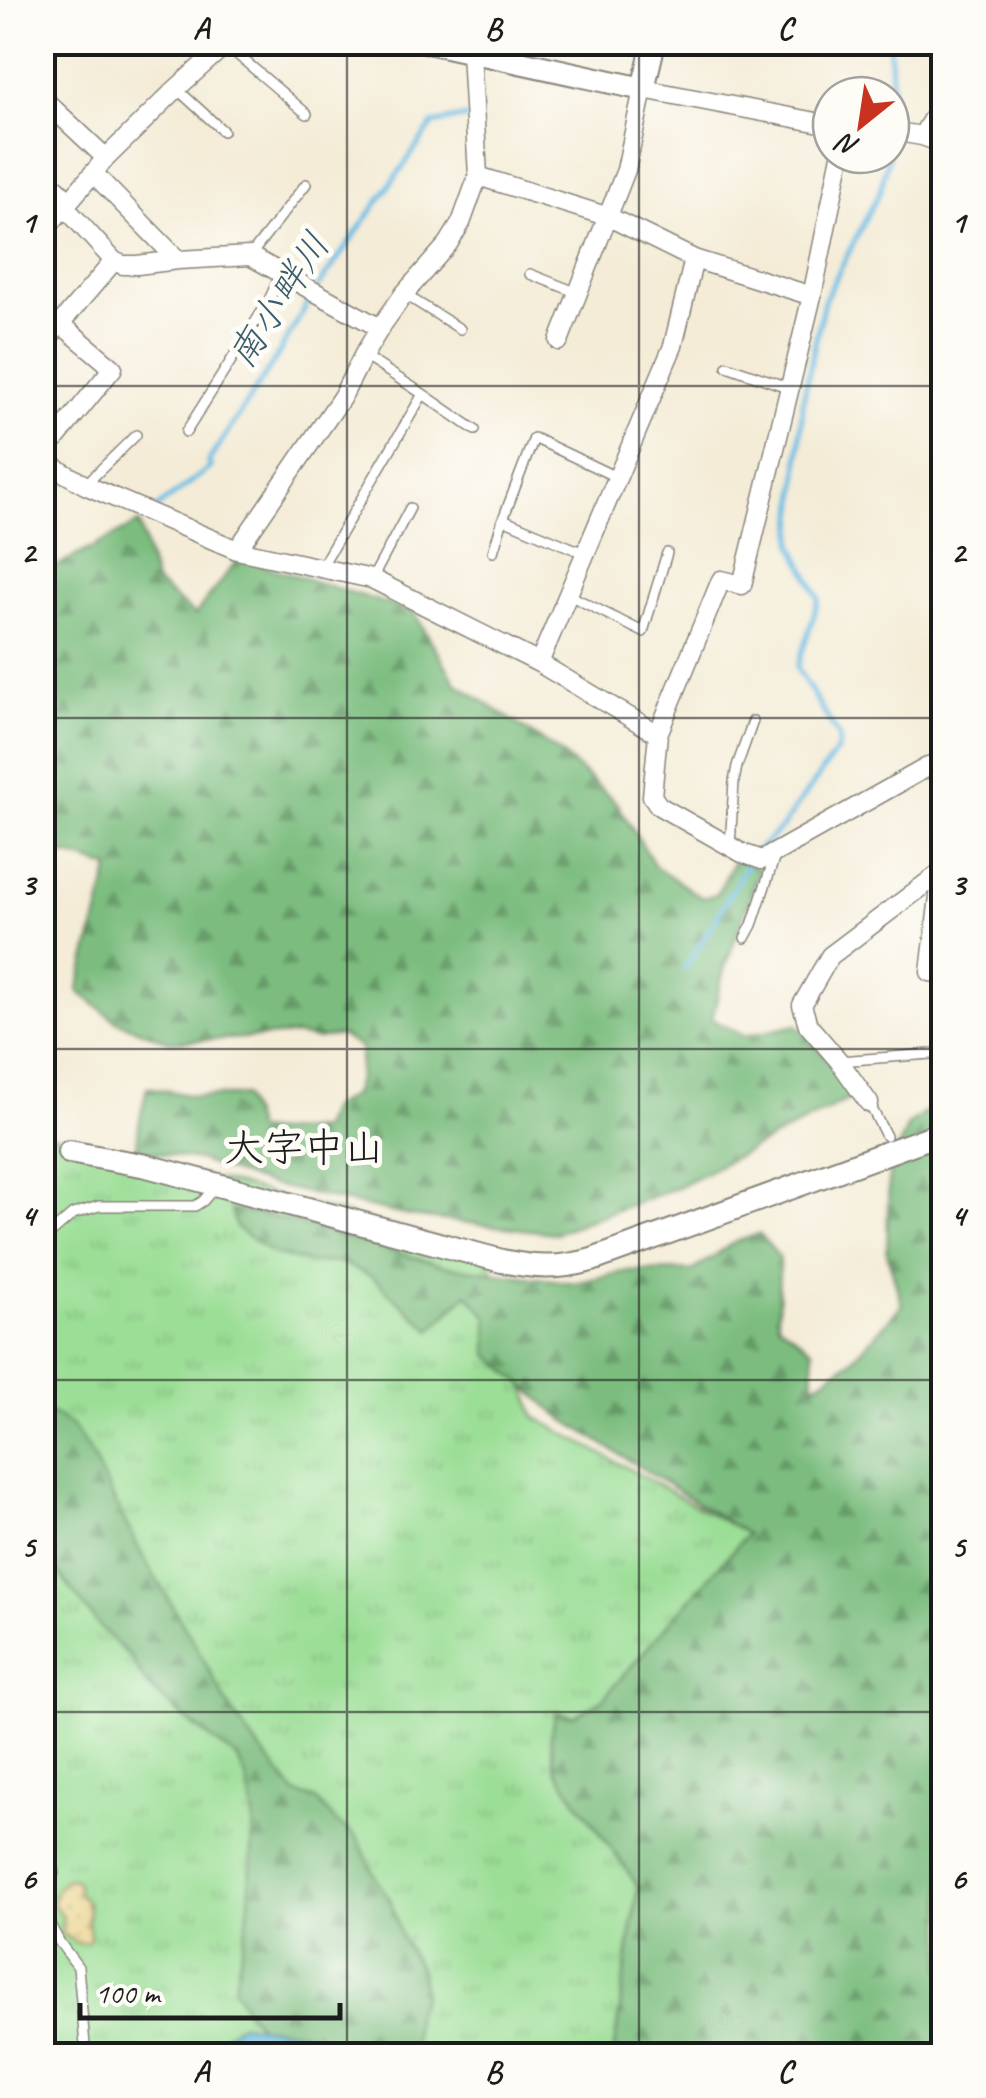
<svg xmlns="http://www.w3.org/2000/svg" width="986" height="2098" font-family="Caveat,'Klee One',sans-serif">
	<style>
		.grass { fill: url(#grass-tufts); stroke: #5c7d59; stroke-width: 2.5 }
		.forest { fill: url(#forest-firs); stroke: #4c6c4e; stroke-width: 2.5 }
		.sand { fill: url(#sand-dots); stroke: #857b5d; stroke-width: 2.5 }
		.water { fill: url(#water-ripples); stroke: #426c80; stroke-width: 2.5 }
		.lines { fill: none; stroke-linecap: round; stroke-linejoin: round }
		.stream { stroke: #67bce4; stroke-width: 5 }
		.service-casing { stroke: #88847a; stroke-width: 12 }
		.minor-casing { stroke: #88847a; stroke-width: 21 }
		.tertiary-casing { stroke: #88847a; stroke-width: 26 }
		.service { stroke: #fff; stroke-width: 9 }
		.minor { stroke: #fff; stroke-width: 18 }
		.tertiary { stroke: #fff; stroke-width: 22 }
		.grid { fill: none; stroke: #1c1c1c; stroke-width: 2.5; stroke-opacity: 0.55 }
		.labels { text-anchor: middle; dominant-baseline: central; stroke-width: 10; stroke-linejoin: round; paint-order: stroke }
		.water-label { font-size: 38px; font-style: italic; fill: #3a5c6c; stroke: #fdfcf7 }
		.quarter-label { font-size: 40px; fill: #1c1c1c; stroke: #fdfcf7 }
		.neatline { fill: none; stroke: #1c1c1c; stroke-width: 4 }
		.grid-label { font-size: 32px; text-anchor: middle; font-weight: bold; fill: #1c1c1c }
	</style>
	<defs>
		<pattern id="grass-tufts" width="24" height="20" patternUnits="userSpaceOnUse" patternTransform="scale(2.5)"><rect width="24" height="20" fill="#9bde96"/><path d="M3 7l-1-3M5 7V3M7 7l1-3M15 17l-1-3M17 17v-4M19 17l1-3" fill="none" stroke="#85be81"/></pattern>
		<pattern id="forest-firs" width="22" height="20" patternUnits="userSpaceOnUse" patternTransform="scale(2.5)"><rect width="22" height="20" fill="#7cbd7f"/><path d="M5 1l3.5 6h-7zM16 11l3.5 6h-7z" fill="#659967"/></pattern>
		<pattern id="sand-dots" width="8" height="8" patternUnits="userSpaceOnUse" patternTransform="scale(2.5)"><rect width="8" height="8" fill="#eeda9e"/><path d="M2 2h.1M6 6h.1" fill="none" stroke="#ccba88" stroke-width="1.8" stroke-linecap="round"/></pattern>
		<pattern id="water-ripples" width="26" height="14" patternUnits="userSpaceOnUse" patternTransform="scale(2.5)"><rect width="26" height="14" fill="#67bce4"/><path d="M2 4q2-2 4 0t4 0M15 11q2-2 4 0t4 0" fill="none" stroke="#59a1c3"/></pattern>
	</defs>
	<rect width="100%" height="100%" fill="#fdfcf7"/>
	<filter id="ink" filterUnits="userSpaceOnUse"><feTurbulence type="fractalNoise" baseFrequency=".01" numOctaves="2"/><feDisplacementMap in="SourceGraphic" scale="20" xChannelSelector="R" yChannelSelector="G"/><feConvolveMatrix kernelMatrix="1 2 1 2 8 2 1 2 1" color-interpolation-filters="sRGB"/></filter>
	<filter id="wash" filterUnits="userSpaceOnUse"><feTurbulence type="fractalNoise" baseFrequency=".0048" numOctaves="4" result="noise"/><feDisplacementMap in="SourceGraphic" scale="40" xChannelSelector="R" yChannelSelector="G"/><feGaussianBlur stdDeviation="2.25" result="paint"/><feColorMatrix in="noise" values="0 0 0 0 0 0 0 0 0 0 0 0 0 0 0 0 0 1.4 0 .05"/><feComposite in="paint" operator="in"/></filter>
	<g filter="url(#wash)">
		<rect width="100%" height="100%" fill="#f4ecd7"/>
		<path class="grass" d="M42 1132 489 1253 503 1318 535 1417 747 1534 601 1701 574 1716 557 1712 550 1736 556 1771 638 1886 613 2055H43Z"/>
		<path class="forest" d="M139 523 155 582 195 615 239 558 414 612 456 683 560 753 617 803 655 866 702 898 717 894 736 857 760 870 723 973 712 1019 744 1036 797 1025 853 1087V1097L675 1188 555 1233 409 1216 267 1184 198 1160 137 1150 139 1124 147 1087 193 1096H244L256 1130 277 1132 322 1129 330 1108 353 1095 359 1076 361 1048 340 1035 317 1039 295 1035 170 1042 116 1021 78 991 110 868 43 847 42 560 53 568Z
			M943 1100V2055H613L638 1886 556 1771 550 1736 557 1712 574 1716 601 1701 747 1534 560 1417 488 1354V1317L467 1294 431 1330 372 1277 342 1263 306 1262 273 1254 236 1228 231 1210 269 1216 444 1266 575 1283 627 1271 694 1270 733 1243 759 1234 779 1257 778 1323 813 1350 814 1386 852 1360 902 1305 887 1253 889 1171 908 1125Z
			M43 1413 55 1415 71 1425 89 1451 142 1555 198 1649 227 1704 254 1742 295 1793 316 1800 337 1823 357 1837 378 1882 391 1902 401 1937 421 1971 423 1994 415 2016 414 2047 419 2055H308L261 2028 244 2007 234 1988 248 1916 250 1885 254 1816 247 1781 238 1759 185 1719 147 1685 130 1657 100 1627 53 1566 43 1545Z"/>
		<path class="sand" d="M65 1879 75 1880 78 1885V1893C89 1903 89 1905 88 1919 87 1926 91 1932 90 1940L85 1943 75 1942 62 1934 61 1925 63 1917C61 1914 58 1911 55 1907 48 1896 60 1887 65 1879Z"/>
		<path class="water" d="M241 2024 298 2031 384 2055H218L227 2032Z"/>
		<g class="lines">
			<path class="stream" d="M889 42 894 125
				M318 287 433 124 467 117
				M154 510 211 467 208 462 276 358 312 296
				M756 852 782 827 838 749 839 737 797 668 819 599 793 544 803 400 824 301 880 191 889 155
				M685 968 709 931 748 862"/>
		</g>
	</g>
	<g filter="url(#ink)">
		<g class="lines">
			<g class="service-casing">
				<path id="service" d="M226 45 307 114
					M177 89 223 131
					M250 256 306 184
					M530 274 578 293
					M404 294 460 329
					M727 366 790 388
					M423 394 475 430
					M186 432 268 302 281 274
					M87 483 136 435
					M503 519 586 554
					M493 552 503 519 534 438 618 478
					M320 569 423 394 364 356
					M372 579 410 508
					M569 595 643 632 667 553
					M730 846 734 782 737 766 753 721
					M745 938 752 925 776 853
					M839 1061 944 1053
					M869 1103 886 1136
					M42 1241 73 1214 99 1206H195L203 1201 215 1187
					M42 1811 54 1872 47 1896V1919L60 1943 78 1967 86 2056"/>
			</g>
			<g class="minor-casing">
				<path id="minor" d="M42 98 106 158
					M891 131 922 136 944 144
					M922 136 944 99
					M93 173 178 260
					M42 175 69 200
					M478 176 609 217 694 259 812 296
					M64 206 114 261
					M42 233 106 158 176 89 228 42
					M559 341 626 170 643 89 831 125
					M42 345 114 261 123 265H137L178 260 250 256 380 328
					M42 455 113 368 61 324
					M42 460 85 485 237 550 372 579 539 663 658 734 652 796 659 806 742 853 762 860 931 765 944 770
					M237 550 342 397 363 356 380 328 404 294 448 244 461 223 478 176 471 52
					M539 663 673 346 694 259
					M658 734 721 580 742 585 812 296 841 155
					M942 871 930 972 944 974
					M869 1103 839 1061 808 1025 802 1005 830 956 944 870"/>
			</g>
			<g class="tertiary-casing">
				<path id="tertiary" d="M428 42 643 89 654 42
					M69 1152 147 1166 502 1261C536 1268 559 1269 592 1260L944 1132"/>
			</g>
			<use href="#service" class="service"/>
			<use href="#minor" class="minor"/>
			<use href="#tertiary" class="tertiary"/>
		</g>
	</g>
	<path class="grid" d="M347 42V2056M639 42V2056M42 386H944M42 718H944M42 1049H944M42 1380H944M42 1712H944"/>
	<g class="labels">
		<g class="water-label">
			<text transform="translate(279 300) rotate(-57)">南小畔川</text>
		</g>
		<g class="quarter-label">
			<text x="304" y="1148">大字中山</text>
		</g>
	</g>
	<rect width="986" height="2098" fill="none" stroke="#fdfcf7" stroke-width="110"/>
	<g transform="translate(861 125) rotate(210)"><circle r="48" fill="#fdfcf7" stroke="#a3a29f" stroke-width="2.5"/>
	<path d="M0-8L18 38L0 25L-18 38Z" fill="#c8321e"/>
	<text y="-15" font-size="28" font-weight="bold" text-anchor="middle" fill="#1c1c1c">N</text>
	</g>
	<path d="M80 2003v15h260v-15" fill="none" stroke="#1c1c1c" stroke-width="5"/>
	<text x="95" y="2003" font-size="30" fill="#1c1c1c" stroke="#fdfcf7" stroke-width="8" paint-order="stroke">100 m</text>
	<rect x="55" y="55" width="876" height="1988" class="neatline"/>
	<g class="grid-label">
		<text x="201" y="39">A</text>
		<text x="493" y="39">B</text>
		<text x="785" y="39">C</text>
		<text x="28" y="232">1</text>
		<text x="958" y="232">1</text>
		<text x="28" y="563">2</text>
		<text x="958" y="563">2</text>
		<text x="28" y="895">3</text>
		<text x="958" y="895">3</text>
		<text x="28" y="1226">4</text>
		<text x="958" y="1226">4</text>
		<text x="28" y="1557">5</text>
		<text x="958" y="1557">5</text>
		<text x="28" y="1889">6</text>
		<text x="958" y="1889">6</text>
		<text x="201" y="2082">A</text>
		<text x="493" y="2082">B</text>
		<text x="785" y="2082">C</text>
	</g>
</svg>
